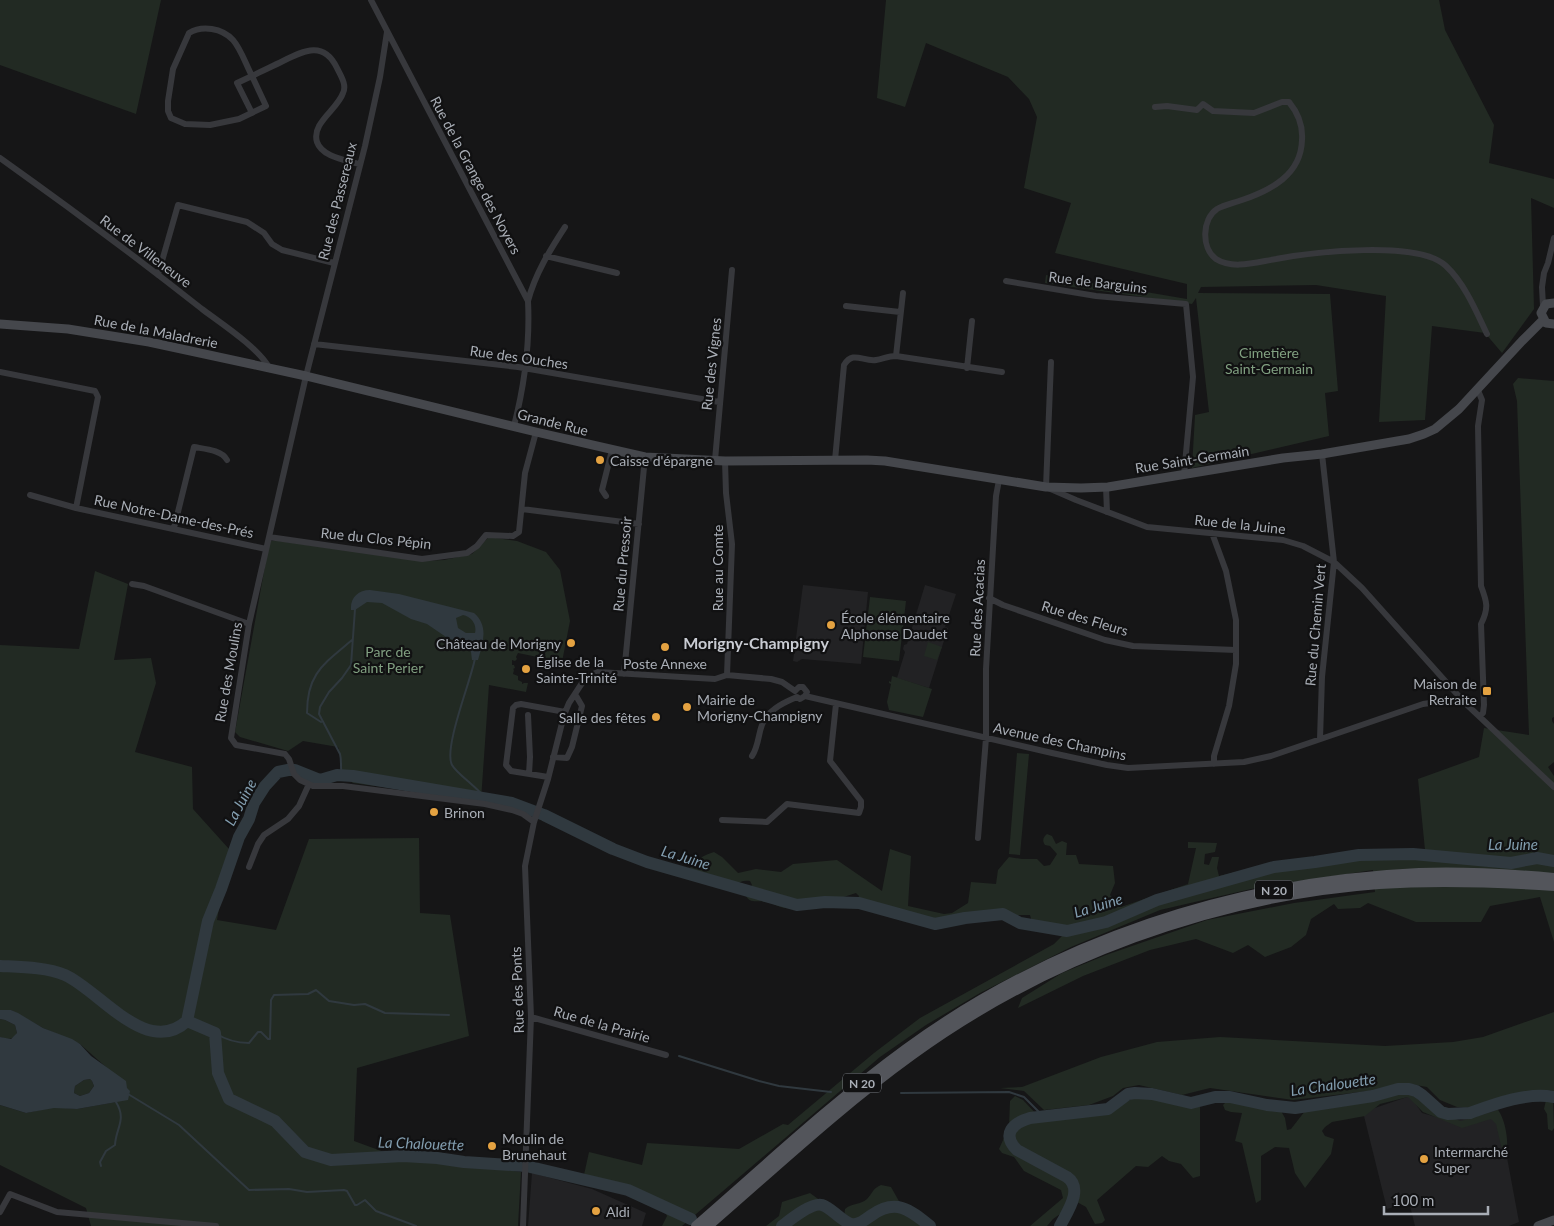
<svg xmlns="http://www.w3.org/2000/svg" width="1554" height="1226" font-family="Lato,sans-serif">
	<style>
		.built { fill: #222224 }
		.green { fill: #222a23 }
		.water { fill: #30393f; fill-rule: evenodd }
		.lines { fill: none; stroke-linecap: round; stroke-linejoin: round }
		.stream { stroke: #30393f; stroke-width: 2 }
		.river { stroke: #30393f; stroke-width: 12 }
		.street { stroke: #37383c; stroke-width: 6 }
		.secondary { stroke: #45474c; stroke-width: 9 }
		.primary { stroke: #53555b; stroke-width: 10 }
		.poi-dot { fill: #e4a241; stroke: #111112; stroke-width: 2 }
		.labels { text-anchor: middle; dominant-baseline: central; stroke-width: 4.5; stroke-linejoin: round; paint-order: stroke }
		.shield { fill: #111112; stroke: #7b7f85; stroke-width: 1 }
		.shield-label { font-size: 12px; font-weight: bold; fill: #a9aeb6 }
		.street-label { font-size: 14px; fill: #a9aeb6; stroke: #111112 }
		.park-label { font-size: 14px; fill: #81a081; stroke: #111112 }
		.poi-label { font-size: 14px; fill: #a9aeb6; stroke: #111112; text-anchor: start }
		.water-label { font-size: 15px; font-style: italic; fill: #829daf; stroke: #111112 }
		.quarter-label { font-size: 16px; font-weight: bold; fill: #c9ccd3; stroke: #111112 }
	</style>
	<rect width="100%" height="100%" fill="#161617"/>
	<path class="built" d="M803 585 868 592 861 664 802 659 797 662 793 661Z
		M925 585 956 594 945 627 948 628 929 688 897 678 905 652 903 649 904 645 907 644Z
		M1410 1096 1422 1113 1454 1122 1498 1109 1519 1222 1509 1226H1415L1409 1202 1387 1209 1363 1112Z
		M532 1173 592 1189 646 1213 642 1226H528Z"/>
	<path class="green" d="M0 0H161L136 114 0 65Z
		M886 0H1439L1445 30 1494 125 1489 163 1554 179V208L1531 198 1534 309 1502 353 1485 333 1432 326 1425 420 1379 422 1386 296 1316 285 1201 287 1198 293 1330 294 1338 391 1325 393 1329 436 1192 468 1195 415 1209 412 1196 298 1192 304 1045 283 1046 275 1187 299V284L1055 253 1071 203 1024 188 1037 117 1029 99 1008 77 926 43 905 107 877 98Z
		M1518 378 1554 381V717L1552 718V721L1554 724V762L1548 767 1554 776V942L1540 897 1490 906 1481 922H1416L1368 903 1360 908 1338 909 1334 904 1311 919 1306 935 1291 947 1265 957 1248 945 1233 953 1196 939 1150 950 1083 976 1018 1008 1022 998 1062 973 1106 955 1207 920 1294 903 1375 892 1373 870 1251 889 1160 910 1071 947 980 993 926 1025 880 1057 682 1226H662L667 1216 659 1199 582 1184 589 1152 642 1165 647 1143 739 1149 783 1124 788 1125 874 1053 920 1018 1054 944 1064 934 1052 927 1032 922 1030 915H1009L995 911 968 914 938 922 921 919 915 916 904 914 895 916 860 908 856 905 859 896 856 893C833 900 810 911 785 908 778 907 773 903 766 902 758 900 750 904 746 896L752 885 750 881C743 880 740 882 734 885 719 891 701 881 690 868 697 859 704 855 714 852L722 857 738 873 756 869 781 872 793 864 837 860 882 891 890 849 911 856 908 906 944 914 952 913 968 903 971 882 996 884 998 870 1009 857 1022 859H1037L1044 866 1050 865 1057 854 1050 846 1045 845C1042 841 1043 837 1047 834L1052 836 1056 844 1062 841 1067 843 1066 855H1076L1079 864 1113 866 1115 883 1110 895 1121 907 1188 884 1196 848H1188V842L1217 843 1215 852 1205 854 1204 864 1209 865 1212 857H1219L1217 868 1219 876 1278 862 1371 850H1425L1418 779 1479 757 1484 728 1529 735 1517 401 1513 384Z
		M489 537 517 541 546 552 560 570 570 621 562 662 518 653 516 657 517 659 515 661 512 660V665H514L515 668 513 669 514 670 513 674 518 676V680L522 682V684L524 683H528L526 692 489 685 481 800 353 783 342 775C339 763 343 760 338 747L303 741 288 751 240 737 235 732 269 544 271 541H279L422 561 444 560 472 554Z
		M95 571 128 584 114 660 151 658 156 683 135 752 192 767 193 809 229 849 217 920 276 930 309 839 419 838 420 913 450 915 469 1036 357 1068 354 1141 395 1156 521 1172 518 1226H91L86 1208 0 1165V1105L26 1113 54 1107 77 1109 116 1102 107 1068 80 1044 43 1028 11 1010H0V645L79 649Z
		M870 597 906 601 899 661 863 657Z
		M928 642 942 647 937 660 924 656Z
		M892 676 932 689 923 717 889 710 887 702 891 684 889 683V681L891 682Z
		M1017 753 1029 754 1020 855 1009 854Z
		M1554 1012V1091L1542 1090 1499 1098 1473 1108 1457 1107 1440 1100 1427 1087 1405 1083 1377 1090 1293 1100 1210 1088 1182 1095 1139 1085 1123 1088 1113 1096 1089 1105 1044 1110 1024 1091 1000 1088 1022 1087 1101 1057 1157 1042 1220 1037 1385 1046 1453 1042 1483 1037Z
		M0 1019 5 1020 15 1025 17 1033C13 1041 7 1039 0 1037Z
		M90 1079 92 1081 94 1086 89 1093 80 1096 74 1093 75 1086 84 1080Z
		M1410 1091 1418 1094 1443 1115 1461 1121 1498 1110C1505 1119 1508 1138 1507 1148L1505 1151 1502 1150 1496 1124 1491 1119 1462 1128 1423 1112 1408 1097 1380 1104 1365 1116 1332 1122 1325 1127 1322 1131 1325 1136 1334 1139 1331 1154 1305 1188 1295 1173 1289 1148 1275 1147 1261 1156V1200L1256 1203 1242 1143 1235 1141 1242 1113 1231 1112 1225 1110 1223 1105 1230 1098 1244 1102 1250 1106 1281 1111 1285 1118 1287 1130 1291 1129 1305 1111Z
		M1015 1096 1023 1100 1042 1120C1063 1118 1088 1119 1108 1111 1119 1107 1128 1099 1140 1096L1200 1107V1176L1193 1178 1181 1164 1169 1161 1162 1156 1148 1167 1136 1166 1097 1200 1105 1220 1102 1223 1095 1224 1086 1207 1077 1202 1053 1219 1047 1226H1030L1063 1198 1061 1190 1024 1171 1014 1157 1002 1153 999 1149 1009 1127 1010 1101Z
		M1553 1098 1554 1128 1552 1131 1548 1129 1547 1114 1544 1109 1546 1100Z
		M881 1185 891 1187 900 1203 912 1208 934 1226H766L779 1216 782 1202 810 1193 844 1218 845 1209C852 1203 860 1205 867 1199 873 1193 872 1189 881 1185Z"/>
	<path class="water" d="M370 590 399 594 474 613C489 626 483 643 478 660H472L471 652 466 646 446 637 427 624 411 619 382 603 367 602 355 610H351C350 598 358 590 370 590ZM463 615C472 617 477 625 475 633H466L458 628 456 618Z
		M0 1010H11L18 1013 43 1028 72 1039 80 1044 91 1056 126 1081 127 1088 130 1091 128 1100 77 1109 54 1108 26 1113 0 1105V1037L11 1039 17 1033 15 1025 5 1020 0 1019ZM90 1079 92 1081 94 1086 89 1093 80 1096 74 1093 75 1086 84 1080Z"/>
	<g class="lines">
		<path class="stream" d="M475 658C472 678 443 748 452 765 457 774 477 787 485 798
			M321 722 307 713C307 673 324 664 352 640
			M342 775C340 768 342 761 340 754L319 714 320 707 329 692 342 678 351 665 355 609
			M215 1033C226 1040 236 1043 249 1043L258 1032H261L268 1039H270L271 1000 274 995 308 994 316 990 329 1001 354 1005 365 1004 385 1013 449 1015
			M679 1056 759 1081 779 1086 831 1092
			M901 1093 1009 1092 1024 1097 1044 1117
			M128 1094 179 1125 249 1190 289 1189 307 1192 344 1190 347 1191 355 1205H357L365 1200 376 1211 416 1226
			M101 1166 100 1162 106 1151 115 1145C116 1127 127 1120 116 1102"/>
		<path class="river" d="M0 966C20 967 46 967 65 975 99 990 147 1058 187 1021L208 921 221 889 239 837 249 819 254 803 265 786 278 772 288 770H295L320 780 337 775 353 776 512 803 544 815 613 849 647 862 797 905 825 902 859 903 935 924 965 918 1003 914 1020 923 1067 931 1106 922 1157 900 1185 892 1274 867 1315 862 1359 855 1413 854 1511 863 1537 858 1554 861
			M187 1021 215 1033 218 1073 229 1099 275 1121 305 1152 331 1160 403 1156 437 1158 464 1162 526 1166 628 1190 691 1219
			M782 1226C790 1220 812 1202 822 1205 829 1207 835 1214 841 1218 845 1221 851 1225 855 1224 861 1224 867 1218 872 1215 896 1198 910 1210 930 1226
			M1060 1226C1067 1212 1084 1189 1067 1177L1017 1150C1001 1134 1013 1123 1030 1118L1108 1109 1128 1094 1135 1093 1152 1094 1191 1103 1215 1097H1230L1267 1105 1295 1108 1373 1096 1398 1089H1409L1416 1091 1422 1095 1441 1112 1448 1114 1470 1113C1495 1104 1527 1092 1554 1097"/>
		<path class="street" d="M371 0 528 301C530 341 524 387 514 426
			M387 32 380 77 365 146 306 376 249 624 231 738 236 745 285 754 289 759 294 774 300 780 313 786H343L485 804 512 810 523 814 534 822
			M1155 107 1167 106 1197 110 1203 104 1213 111 1254 113 1282 102H1289C1298 113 1303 126 1302 140 1301 175 1271 190 1242 200 1234 203 1224 205 1217 209 1202 219 1201 248 1216 259 1233 270 1257 262 1276 259 1312 252 1419 240 1446 266 1465 284 1476 311 1487 334
			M252 113 237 83 252 76 266 106 239 119 210 125 185 124 171 118 168 111V101L173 69 189 33C202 25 222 28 233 40 241 49 246 65 252 76 262 71 273 66 283 61 305 50 324 41 337 68 341 76 347 85 343 93 338 109 311 123 317 142 322 157 346 160 359 164
			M0 158C69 207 136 257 202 309 222 324 259 348 270 369
			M546 256 617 273
			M158 275 178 205 247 222 264 233 272 244 282 250 334 263
			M1006 281 1096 296 1186 304 1193 377 1184 475
			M528 301C535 274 550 250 565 227
			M846 306 900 312
			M1543 306 1542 287 1544 273 1548 263 1554 238
			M314 344 518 367 719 402
			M896 356 903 293
			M1051 362 1046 487 1076 500 1147 527 1283 540 1303 546 1334 562 1362 588 1464 702
			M967 368 972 321
			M0 372 95 391 98 397 76 508
			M1477 388 1482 400 1478 426 1481 586C1487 602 1489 608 1481 624L1484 705 1483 713 1480 716
			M715 460 732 270
			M835 460 844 365C853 350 863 362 876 360 883 359 888 356 896 356L1002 372
			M725 461 726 493 732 544 727 675
			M1106 487 1107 512
			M30 495 76 508 266 549
			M606 496 602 490 612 450
			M522 509 639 524
			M174 528 194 447C205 449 222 450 227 460
			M1212 533 1226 571 1236 620V664L1229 706 1214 756V764
			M269 537 422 559 467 553 477 546 486 535 513 536 519 532 525 473 536 432
			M132 584 144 586 249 624
			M989 598 1003 605 1105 640 1133 646 1236 650
			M624 674 645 457
			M795 691 799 687H803L807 692 805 696
			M805 696 1052 753 1107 765 1128 768 1244 762 1271 756 1423 704 1451 700 1464 702 1554 787
			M528 715 530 757 529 774
			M1320 739 1322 677 1334 562 1322 454
			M752 756C760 744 758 728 765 719 772 708 785 702 797 697L800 699 805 696
			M553 757 567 758 572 747 582 706 575 694
			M548 777 511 771 506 765 513 708 516 705 521 704 565 712
			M722 820 767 822 787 804 859 813 861 807V801L830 761 836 704
			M978 838 986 738V669L996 496 999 480
			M249 867 258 844 264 835 288 819 299 806 309 784
			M531 1017 666 1055
			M0 1212 10 1194 57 1212 216 1226
			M523 1226 531 1017 525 866 534 822 548 779 564 715 569 703 586 677 598 672 715 679 727 675 771 679 782 682 795 691"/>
		<path class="secondary" d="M1554 303 1546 304 1541 313 1546 323 1554 324
			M0 324 68 329 149 342 306 376 536 432 645 457 725 461 867 460 885 461 1046 487 1081 488 1108 487 1283 458 1322 454 1409 439 1424 434 1435 429 1459 409 1522 341 1543 320
			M1538 1226 1554 1220"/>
		<path class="primary" d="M696 1226C765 1166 832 1103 906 1049 1054 941 1236 881 1419 873 1464 871 1509 874 1554 878
			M708 1226C775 1168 840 1107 912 1055 1045 958 1215 896 1379 884 1437 880 1495 882 1554 886"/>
	</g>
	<g class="poi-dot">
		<circle cx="600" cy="460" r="5"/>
		<circle cx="831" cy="625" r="5"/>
		<circle cx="571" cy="643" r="5"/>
		<circle cx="665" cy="647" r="5"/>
		<circle cx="526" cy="669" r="5"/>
		<rect x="1482" y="686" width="10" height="10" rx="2.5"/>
		<circle cx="687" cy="707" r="5"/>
		<circle cx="656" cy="717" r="5"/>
		<circle cx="434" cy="812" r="5"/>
		<circle cx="492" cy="1146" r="5"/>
		<circle cx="1424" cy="1159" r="5"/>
		<circle cx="596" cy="1211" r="5"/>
	</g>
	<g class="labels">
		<g class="shield">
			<rect x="1255" y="880.5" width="38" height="19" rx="4"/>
			<rect x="843" y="1073.5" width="38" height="19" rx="4"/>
		</g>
		<g class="shield-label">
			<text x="1274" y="890">N 20</text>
			<text x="862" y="1083">N 20</text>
		</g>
		<g class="street-label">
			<text transform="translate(476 175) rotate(62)">Rue de la Grange des Noyers</text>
			<text transform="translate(337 201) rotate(-76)">Rue des Passereaux</text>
			<text transform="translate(146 251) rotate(37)">Rue de Villeneuve</text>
			<text transform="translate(1098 282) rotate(7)">Rue de Barguins</text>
			<text transform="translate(156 331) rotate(11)">Rue de la Maladrerie</text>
			<text transform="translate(519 357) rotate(8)">Rue des Ouches</text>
			<text transform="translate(711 364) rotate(-84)">Rue des Vignes</text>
			<text transform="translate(553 422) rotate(14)">Grande Rue</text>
			<text transform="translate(1192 459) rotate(-9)">Rue Saint-Germain</text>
			<text transform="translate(174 516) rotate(12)">Rue Notre-Dame-des-Prés</text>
			<text transform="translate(1240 524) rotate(6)">Rue de la Juine</text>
			<text transform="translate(376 538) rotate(6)">Rue du Clos Pépin</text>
			<text transform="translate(622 564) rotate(-85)">Rue du Pressoir</text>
			<text transform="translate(717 568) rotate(-90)">Rue au Comte</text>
			<text transform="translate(977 608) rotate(-87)">Rue des Acacias</text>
			<text transform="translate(1085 618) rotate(17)">Rue des Fleurs</text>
			<text transform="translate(1315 625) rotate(-85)">Rue du Chemin Vert</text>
			<text transform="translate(228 672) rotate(-80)">Rue des Moulins</text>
			<text transform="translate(1060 741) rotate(12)">Avenue des Champins</text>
			<text transform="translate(517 990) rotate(-92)">Rue des Ponts</text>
			<text transform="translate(602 1024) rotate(16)">Rue de la Prairie</text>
		</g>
		<g class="park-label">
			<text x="1269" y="352">Cimetière<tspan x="1269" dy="16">Saint-Germain</tspan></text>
			<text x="388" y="651">Parc de<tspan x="388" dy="16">Saint Perier</tspan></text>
		</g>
		<g class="poi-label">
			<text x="610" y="460">Caisse d'épargne</text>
			<text x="841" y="617">École élémentaire<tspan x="841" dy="16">Alphonse Daudet</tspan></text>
			<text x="561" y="643" text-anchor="end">Château de Morigny</text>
			<text x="536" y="661">Église de la<tspan x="536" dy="16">Sainte-Trinité</tspan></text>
			<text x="665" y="663" text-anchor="middle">Poste Annexe</text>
			<text x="1477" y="683" text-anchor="end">Maison de<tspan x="1477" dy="16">Retraite</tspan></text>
			<text x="697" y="699">Mairie de<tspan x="697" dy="16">Morigny-Champigny</tspan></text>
			<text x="646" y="717" text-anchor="end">Salle des fêtes</text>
			<text x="444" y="812">Brinon</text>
			<text x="502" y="1138">Moulin de<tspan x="502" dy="16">Brunehaut</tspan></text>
			<text x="1434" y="1151">Intermarché<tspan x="1434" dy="16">Super</tspan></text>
			<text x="606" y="1211">Aldi</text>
		</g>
		<g class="water-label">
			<text transform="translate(240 802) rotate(-62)">La Juine</text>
			<text x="1513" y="844">La Juine</text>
			<text transform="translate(686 857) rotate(17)">La Juine</text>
			<text transform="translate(1098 905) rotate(-17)">La Juine</text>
			<text transform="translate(1333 1084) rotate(-8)">La Chalouette</text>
			<text transform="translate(421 1143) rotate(2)">La Chalouette</text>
		</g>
		<g class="quarter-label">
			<text x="756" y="642">Morigny-Champigny</text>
		</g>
	</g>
	<path d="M1384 1206v8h104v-8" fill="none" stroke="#a9aeb6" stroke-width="2.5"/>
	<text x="1392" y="1206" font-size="15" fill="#a9aeb6" stroke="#111112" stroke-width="4" paint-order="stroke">100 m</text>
</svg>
